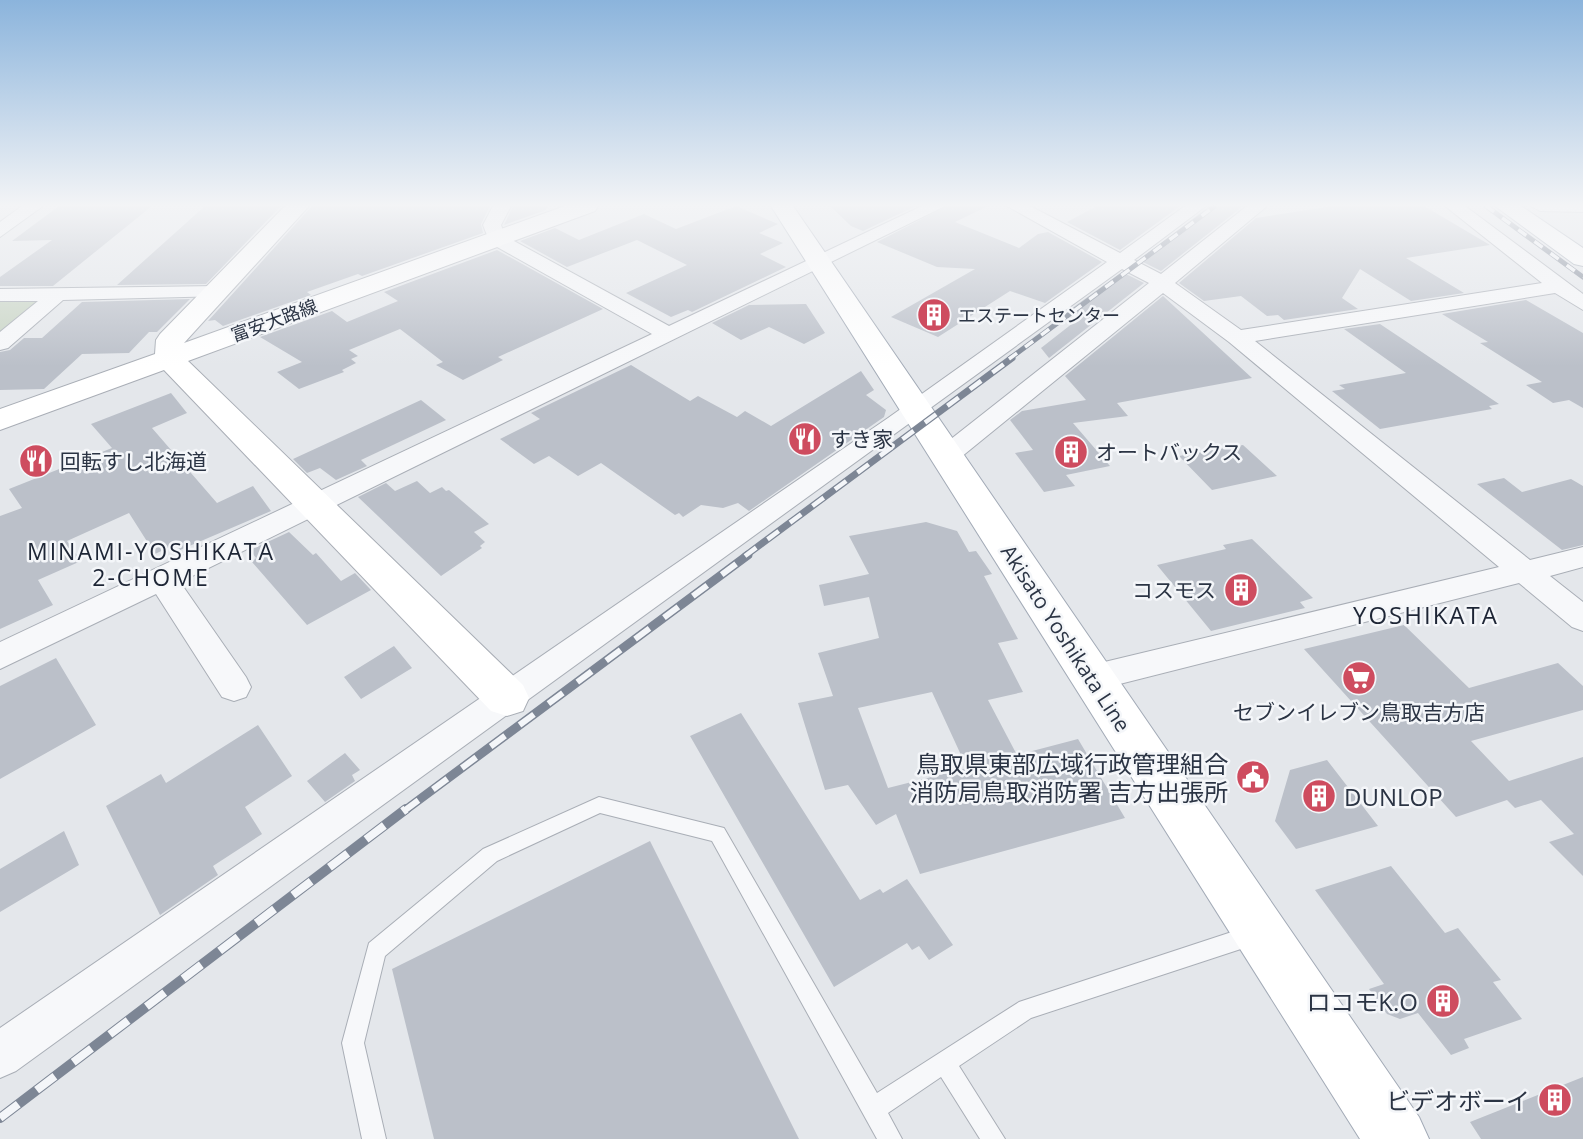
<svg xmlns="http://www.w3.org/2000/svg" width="1583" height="1139" font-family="'Open Sans','Noto Sans JP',sans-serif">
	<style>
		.green { fill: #c9d5c5 }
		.building { fill: #bbc0c9; fill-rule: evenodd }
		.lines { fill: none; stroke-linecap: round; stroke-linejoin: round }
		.lane-casing { stroke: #a9aeb6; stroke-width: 2 }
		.street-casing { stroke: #a9aeb6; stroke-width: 2 }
		.secondary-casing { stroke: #a9aeb6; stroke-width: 2 }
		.primary-casing { stroke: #a3abb7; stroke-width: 2 }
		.lane { fill: #f7f8fa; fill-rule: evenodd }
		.street { fill: #f7f8fa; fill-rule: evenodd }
		.secondary { fill: #fff; fill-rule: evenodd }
		.primary { fill: #fff; fill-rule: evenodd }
		.rail-far3-casing { stroke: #7d8695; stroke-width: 5 }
		.rail-far2-casing { stroke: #7d8695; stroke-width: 7 }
		.rail-far1-casing { stroke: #7d8695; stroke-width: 9 }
		.rail-casing { stroke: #7d8695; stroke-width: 10 }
		.rail-far3 { stroke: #f4f6f9; stroke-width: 3.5; stroke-dasharray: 10; stroke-linecap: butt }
		.rail-far2 { stroke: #f4f6f9; stroke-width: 4.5; stroke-dasharray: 14; stroke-linecap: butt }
		.rail-far1 { stroke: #f4f6f9; stroke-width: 6; stroke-dasharray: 18; stroke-linecap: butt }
		.rail { stroke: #f4f6f9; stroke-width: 8; stroke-dasharray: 23; stroke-linecap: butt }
		.labels { text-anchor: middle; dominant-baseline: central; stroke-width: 5; stroke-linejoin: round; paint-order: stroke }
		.far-poi-label { font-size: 18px; fill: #2b3444; stroke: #f4f6f9; text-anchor: start }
		.far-street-label { font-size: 18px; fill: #2b3444; stroke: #f4f6f9 }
		.poi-label { font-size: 21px; fill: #2b3444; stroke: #f4f6f9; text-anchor: start }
		.street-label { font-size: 21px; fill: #2b3444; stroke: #f4f6f9 }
		.neighbourhood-label { font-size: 23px; letter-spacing: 2px; fill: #1d2535; stroke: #f4f6f9 }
		.quarter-label { font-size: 24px; letter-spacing: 2px; fill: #1d2535; stroke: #f4f6f9 }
		.near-poi-label { font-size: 24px; fill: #2b3444; stroke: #f4f6f9; text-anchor: end }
	</style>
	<rect width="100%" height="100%" fill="#e4e7eb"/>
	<path class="green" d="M0 300H33L37 305 0 334Z"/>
	<path class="building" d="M59 206H152L53 286H0V277L52 240 12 241Z
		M205 206H281L206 284 117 285Z
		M312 206H490L481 224 483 233 362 276 358 274 307 292 311 295 234 322 223 326 215 320 208 321Z
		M513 206H548L546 210 504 225Z
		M736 206 778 224 759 233 783 243 760 254 786 267 692 312 688 310 671 317 626 293 687 265 637 240 567 267 520 241 555 228 579 240 644 214 676 229Z
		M830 206H916L863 231 851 226Z
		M947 206H988L955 222 1019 248 1038 234 1048 232 1102 262 1045 303 1010 291 938 337 891 317 975 269 937 267 877 242Z
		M1097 206H1180L1120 250 1067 222Z
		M1209 206H1243L1161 271 1139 260Z
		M1333 206H1424L1490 245 1406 258 1464 293 1411 301 1360 269 1342 298 1358 309 1284 320 1278 315 1267 316 1241 296 1204 301 1179 283 1256 218Z
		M497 250 603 309 498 357 503 360 463 380 436 365 443 362 400 329 349 350 358 356 351 359 356 363 342 370 344 372 299 389 277 372 302 362 260 337 332 311 347 322 398 301 384 292Z
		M1122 272 1144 283 1049 358 1041 348 1082 316 1068 311Z
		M1163 296 1252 378 1117 403 1128 416 1073 423 1110 466 1066 475 1075 486 1044 492 1015 453 1033 450 1010 420 1022 411 1086 400 1065 376Z
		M190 299 157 332H149L129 353 82 354 44 389 0 390V352L10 350 24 338H42L82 302Z
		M1526 300 1583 333V408L1569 400 1553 403 1526 385 1542 382 1480 343 1488 342 1442 314Z
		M806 304 825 333 804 344 769 327 741 340 712 323 749 305Z
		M1380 324 1410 344 1499 404 1489 406 1492 409 1380 429 1332 391 1345 389 1339 385 1406 373 1344 329Z
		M631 365 690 401 698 396 737 417 745 411 771 426 861 371 874 390 866 395 886 410 884 417 749 511 738 503 723 508 701 505 683 517 679 513 675 515 601 463 578 476 549 456 534 464 500 439 540 419 531 413Z
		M171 393 187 413 152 428 217 503 253 486 271 511 180 550 176 544 155 554 129 513 67 541 81 561 38 580 53 605 0 629V516L22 508 9 489 112 448 91 424Z
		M421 400 446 420 361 460 367 466 336 480 320 468 307 473 293 459Z
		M1243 445 1277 476 1212 490 1179 456Z
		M1504 478 1522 492 1571 479 1583 486V545L1562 550 1477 484Z
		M417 481 430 493 442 487 446 491 449 490 489 524 474 532 485 542 480 546 482 548 441 576 358 497 386 483 395 491Z
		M926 522 957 531 969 552 976 551 992 574 984 576 1018 639 998 643 1023 692 988 700 1017 755 1078 739 1125 818 920 874 896 814 876 825 848 785 825 790 798 703 833 696 818 653 879 638 869 597 824 606 819 585 869 574 849 536ZM932 692 967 768 888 788 858 708Z
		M289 532 313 555 316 553 341 581 355 573 371 590 307 625 252 562 256 558 250 550Z
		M1252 539 1313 598 1300 602 1305 608 1211 631 1157 565 1226 549 1223 545Z
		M1404 625 1469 688 1558 663 1583 686V710L1471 741 1509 781 1583 757V876L1549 842 1574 834 1541 800 1515 808 1507 800 1456 817 1304 649Z
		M394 646 412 668 361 699 344 677Z
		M56 658 96 725 0 779V686Z
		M741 713 860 900 880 889 883 893 907 879 953 945 929 960 919 946 912 950 907 943 834 987 690 736Z
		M258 725 292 776 245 807 262 834 213 866 218 875 160 915 106 806 161 774 166 783Z
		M345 753 360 770 352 775 355 781 325 802 307 781Z
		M1327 760 1378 826 1296 849 1275 821 1290 770Z
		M64 831 79 865 0 912V869Z
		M650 841 799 1139H434L392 969Z
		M1391 866 1445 933 1458 928 1501 980 1493 982 1522 1019 1464 1039 1469 1048 1451 1055 1418 1013 1400 1019 1387 1014 1369 989 1384 984 1315 890Z
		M1583 1077V1139H1481L1470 1122Z"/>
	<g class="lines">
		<g class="lane-casing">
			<path id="lane" d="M599 797 724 828 877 1093 1019 1002 1253 925 1260 928 1263 935 1260 942 1253 945 1031 1018 959 1066 1005 1139H980L941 1077 888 1113 902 1139H877L712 841 600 813 497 861 385 956 364 1043 386 1139H362L342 1043 369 943 483 849Z"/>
		</g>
		<g class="street-casing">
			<path id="street" d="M22 206H43L0 237V222Z
				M493 206H511L501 225 505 236 669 326 922 206H945L180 582 246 677 251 687 246 697 234 701 222 697 156 594 0 669V642L652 334 490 243 483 225Z
				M1007 206H1030L1120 253 1185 206H1206L1134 260 1161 274 1247 206H1267L1175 283 1241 330 1542 283 1445 206H1465L1583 294V310L1555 293 1255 341 1530 560 1583 547V567L1550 576 1583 602V631L1572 627 1519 583 1092 691 1080 687 1075 678 1080 669 1092 665 1499 567 1229 342 1163 293 955 462H937L933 456 937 450 1149 283 1122 269 16 1071 0 1078V1028L888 418 1107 262Z
				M1531 206H1583V212L1540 211Z
				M218 286 228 292 225 296 63 300 8 348 0 350V332L38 301H0V289Z"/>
		</g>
		<g class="secondary-casing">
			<path id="secondary" d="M285 206H309L184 343 565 206H598L595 211 188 361 523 685 529 698 523 711 507 716 491 711 164 370 0 430V409L155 354 156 340 160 334Z"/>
		</g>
		<g class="primary-casing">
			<path id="primary" d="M771 206H793L1419 1117 1429 1139H1360Z
				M1495 206H1521L1583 248V266L1574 264Z"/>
		</g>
		<use href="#lane" class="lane"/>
		<use href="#street" class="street"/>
		<use href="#secondary" class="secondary"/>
		<use href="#primary" class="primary"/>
		<g class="rail-far3-casing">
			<path id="rail-far3" d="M1486 206 1583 277
				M1009 359 1215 206"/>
		</g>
		<g class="rail-far2-casing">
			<path id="rail-far2" d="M745 556 1012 358"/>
		</g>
		<g class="rail-far1-casing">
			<path id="rail-far1" d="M404 811 748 555"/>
		</g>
		<g class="rail-casing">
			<path id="rail" d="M0 1118 406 809"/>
		</g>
		<use href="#rail-far3" class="rail-far3"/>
		<use href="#rail-far2" class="rail-far2"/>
		<use href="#rail-far1" class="rail-far1"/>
		<use href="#rail" class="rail"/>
	</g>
	<linearGradient id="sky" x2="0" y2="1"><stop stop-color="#8bb4dc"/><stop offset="0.56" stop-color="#f3f4f6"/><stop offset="1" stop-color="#f3f4f6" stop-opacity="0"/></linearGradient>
	<rect width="1583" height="366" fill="url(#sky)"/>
	<defs>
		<g id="building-disc" transform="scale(1.75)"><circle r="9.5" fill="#ce4c5f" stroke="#f4f6f9"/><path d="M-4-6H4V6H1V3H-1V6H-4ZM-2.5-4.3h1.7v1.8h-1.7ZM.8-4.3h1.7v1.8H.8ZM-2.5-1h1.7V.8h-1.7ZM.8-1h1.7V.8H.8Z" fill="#fff"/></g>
		<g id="restaurant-disc" transform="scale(1.75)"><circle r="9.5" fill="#ce4c5f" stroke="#f4f6f9"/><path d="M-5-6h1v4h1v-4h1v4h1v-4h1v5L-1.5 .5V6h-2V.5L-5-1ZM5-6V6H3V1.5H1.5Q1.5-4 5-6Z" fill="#fff"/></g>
		<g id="supermarket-disc" transform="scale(1.75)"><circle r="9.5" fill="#ce4c5f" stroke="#f4f6f9"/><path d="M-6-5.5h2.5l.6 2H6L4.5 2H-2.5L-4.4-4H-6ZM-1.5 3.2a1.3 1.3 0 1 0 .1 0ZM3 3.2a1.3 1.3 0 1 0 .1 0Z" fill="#fff"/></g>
		<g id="civic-disc" transform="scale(1.75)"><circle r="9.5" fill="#ce4c5f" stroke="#f4f6f9"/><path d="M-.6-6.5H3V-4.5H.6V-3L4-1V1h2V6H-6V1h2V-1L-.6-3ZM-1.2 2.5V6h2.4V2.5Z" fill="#fff"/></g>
	</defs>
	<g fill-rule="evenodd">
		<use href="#building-disc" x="934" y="315"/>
		<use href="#restaurant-disc" x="805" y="439"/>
		<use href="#building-disc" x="1071" y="452"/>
		<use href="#restaurant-disc" x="36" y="461"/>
		<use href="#building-disc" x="1241" y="590"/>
		<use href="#supermarket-disc" x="1359" y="678"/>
		<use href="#civic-disc" x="1253" y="777"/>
		<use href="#building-disc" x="1319" y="796"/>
		<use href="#building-disc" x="1443" y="1001"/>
		<use href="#building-disc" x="1555" y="1100"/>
	</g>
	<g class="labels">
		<g class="far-poi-label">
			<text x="958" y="315">エステートセンター</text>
		</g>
		<g class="far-street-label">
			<text transform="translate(274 320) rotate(-20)">富安大路線</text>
		</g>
		<g class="poi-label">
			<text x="830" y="439">すき家</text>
			<text x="1096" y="452">オートバックス</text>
			<text x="60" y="461">回転すし北海道</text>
			<text x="1216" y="590" text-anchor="end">コスモス</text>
			<text x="1359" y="712" text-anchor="middle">セブンイレブン鳥取吉方店</text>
		</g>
		<g class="street-label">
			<text transform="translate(1066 638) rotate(57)">Akisato Yoshikata Line</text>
		</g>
		<g class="neighbourhood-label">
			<text x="151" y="551">MINAMI-YOSHIKATA<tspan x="151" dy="26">2-CHOME</tspan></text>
		</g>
		<g class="quarter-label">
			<text x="1426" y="614">YOSHIKATA</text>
		</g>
		<g class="near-poi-label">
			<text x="1228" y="763">鳥取県東部広域行政管理組合<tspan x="1228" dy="28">消防局鳥取消防署 吉方出張所</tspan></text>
			<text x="1344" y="796" text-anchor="start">DUNLOP</text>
			<text x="1418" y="1001">ロコモK.O</text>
			<text x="1530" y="1100">ビデオボーイ</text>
		</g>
	</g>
</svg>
